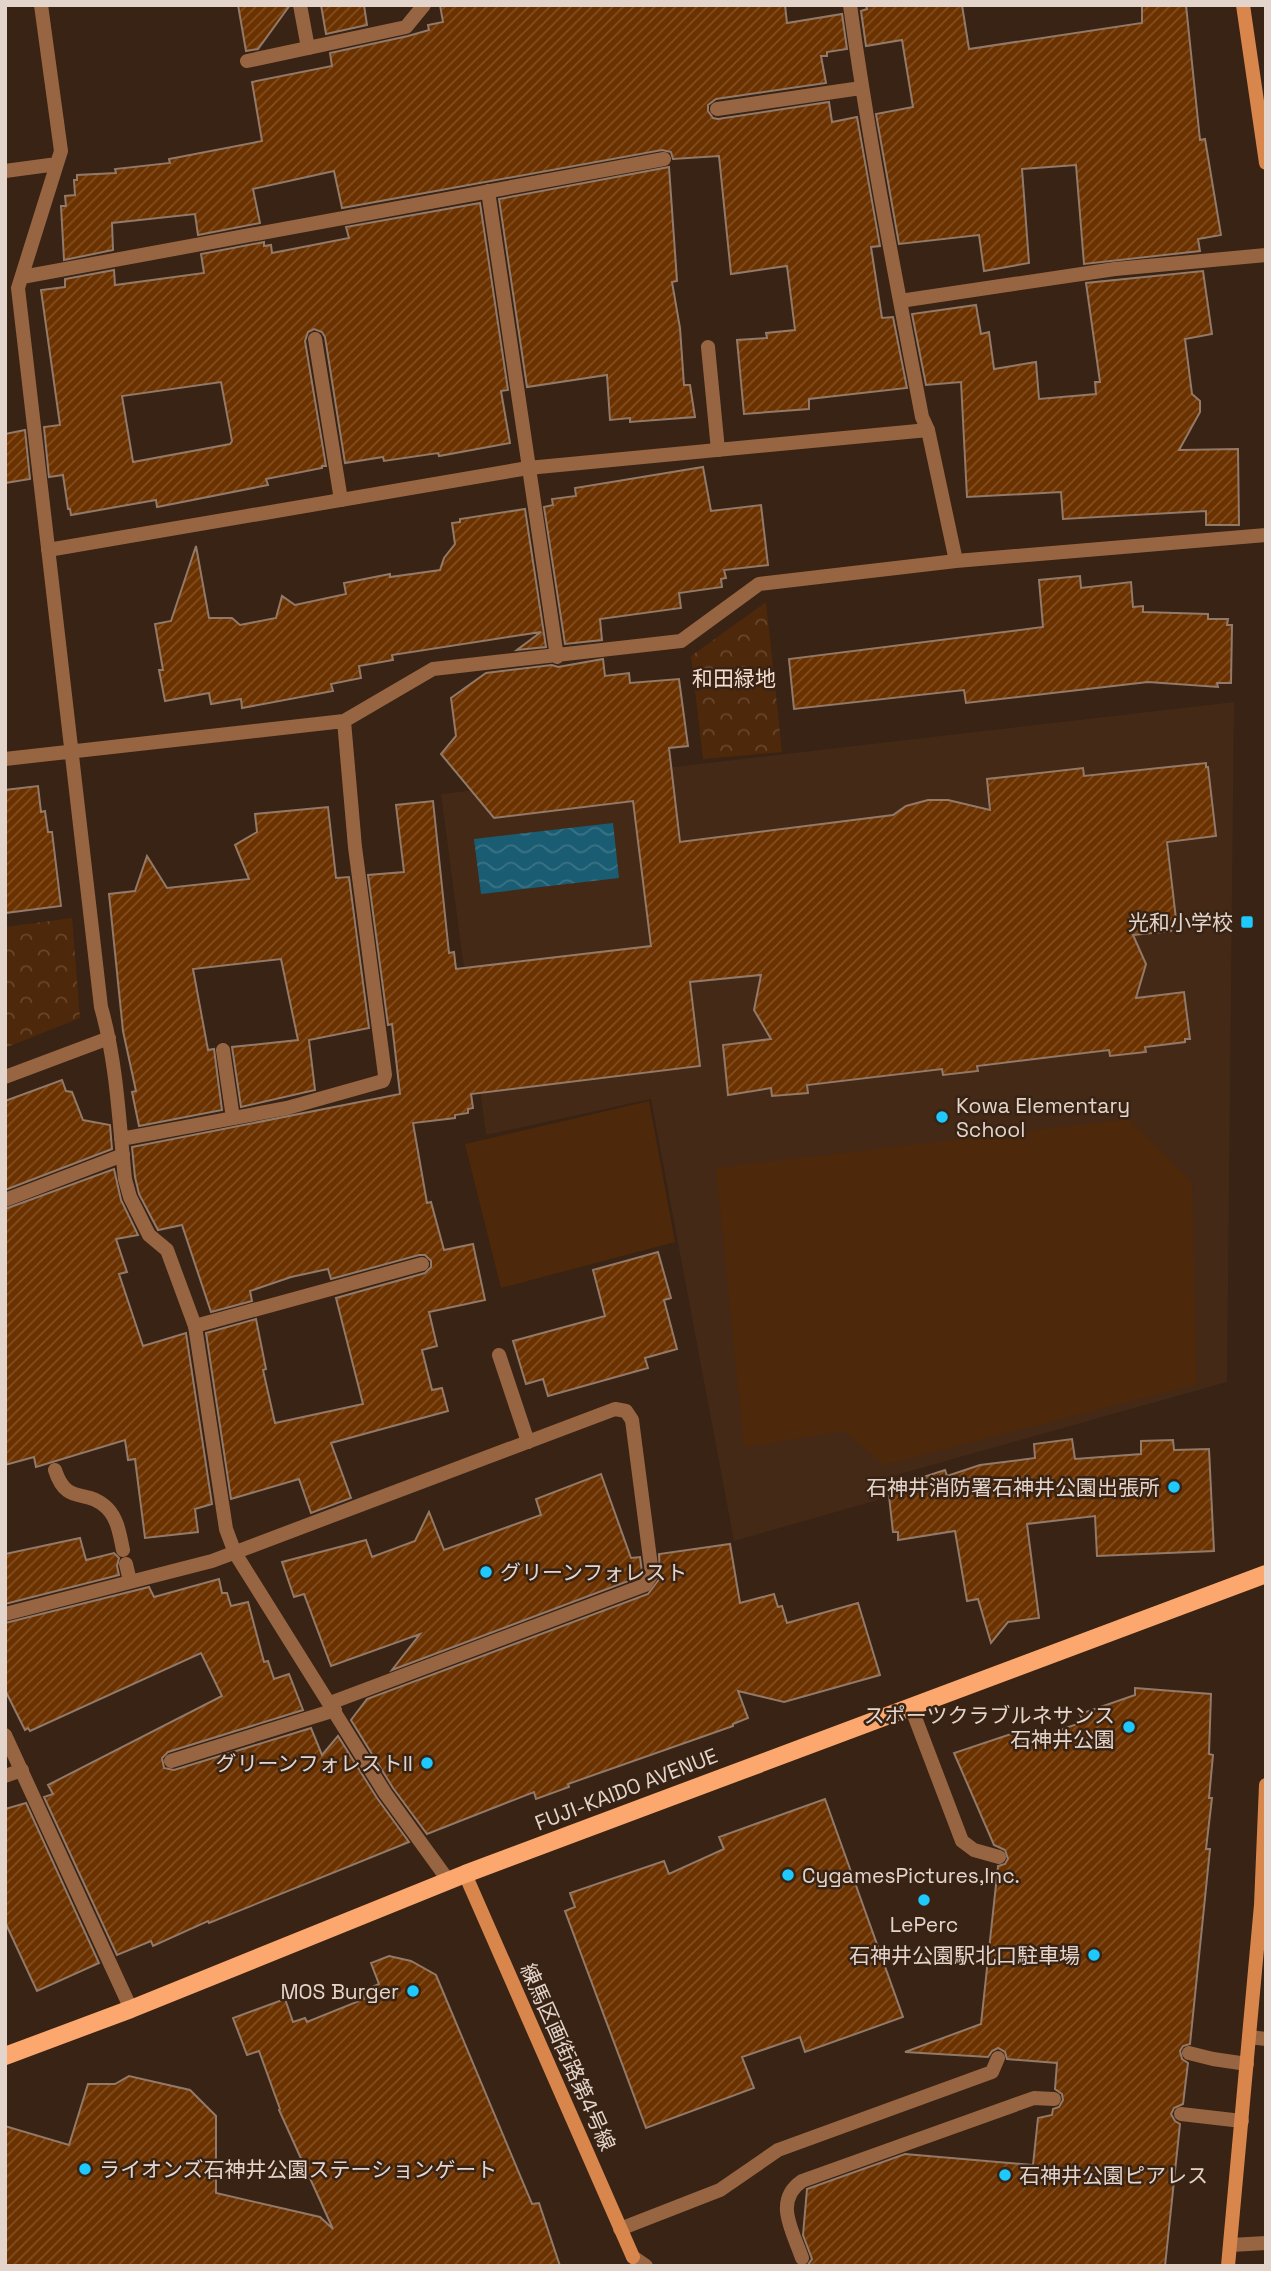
<svg xmlns="http://www.w3.org/2000/svg" width="1271" height="2271" font-family="'Space Grotesk','Noto Sans JP',sans-serif">
	<style>
		.built { fill: #442916 }
		.grass { fill: #4e280a }
		.park { fill: url(#park-crowns) }
		.water { fill: url(#water-waves) }
		.building { fill: url(#building-hatch); stroke: #937968; stroke-width: 2; fill-rule: evenodd }
		.lines { fill: none; stroke-linecap: round; stroke-linejoin: round }
		.lane { stroke: #986542; stroke-width: 14 }
		.street { stroke: #986542; stroke-width: 14 }
		.secondary { stroke: #d8864c; stroke-width: 14 }
		.primary { stroke: #fca76d; stroke-width: 18 }
		.poi-dot { fill: #1dc9fd; stroke: #382314; stroke-width: 2.5 }
		.labels { text-anchor: middle; dominant-baseline: central; stroke-width: 5; stroke-linejoin: round; paint-order: stroke }
		.park-label { font-size: 21px; fill: #f4ded0; stroke: #382314 }
		.poi-label { font-size: 21px; fill: #e4d5cc; stroke: #382314; text-anchor: end }
		.street-label { font-size: 21px; fill: #e4d5cc; stroke: #382314 }
	</style>
	<defs>
		<pattern id="park-crowns" width="20" height="18" patternUnits="userSpaceOnUse" patternTransform="scale(1.75)"><rect width="20" height="18" fill="#4e280a"/><path d="M2 6a3 3 0 1 1 6 0M12 15a3 3 0 1 1 6 0" fill="none" stroke="#67462c"/></pattern>
		<pattern id="water-waves" width="16" height="10" patternUnits="userSpaceOnUse" patternTransform="scale(1.75)"><rect width="16" height="10" fill="#1a5d73"/><path d="M0 5q4-4 8 0t8 0" fill="none" stroke="#3b7386"/></pattern>
		<pattern id="building-hatch" width="6" height="6" patternUnits="userSpaceOnUse" patternTransform="scale(1.75)"><rect width="6" height="6" fill="#6b3200"/><path d="M-1 1l2-2M0 6l6-6M5 7l2-2" fill="none" stroke="#804f24"/></pattern>
	</defs>
	<rect width="100%" height="100%" fill="#382314"/>
	<path class="built" d="M1234 702 1227 1382 875 1481 878 1500 734 1541 651 1099 486 1135 441 794Z"/>
	<path class="grass" d="M649 1101 675 1242 501 1288 465 1144Z
		M1130 1119 1192 1183 1197 1384 883 1465 845 1431 744 1447 716 1168Z"/>
	<path class="park" d="M766 602 782 752 703 759 691 656Z
		M72 918 80 1018 5 1048V927Z"/>
	<path class="water" d="M613 823 619 878 481 894 474 839Z"/>
	<path class="building" d="M238 5H290L258 49 246 51Z
		M321 5H364L367 25 326 34Z
		M440 5H785L787 23 842 14 847 49 827 52V56H821L826 83 716 99 708 105V111L713 118 718 119 829 102 832 122 857 117 880 246 871 247 882 318 893 317 907 388 809 399V409L744 414 737 340 767 338 766 333 795 330 787 266 731 274 719 156 673 159 671 152 662 150 342 208 334 171 253 189 260 223 198 235 195 214 112 223 113 250 64 260 61 206H66L65 196 75 195 74 180H77V175L116 173 115 169 170 163 169 159 262 141 252 82 332 66 330 53 408 36 429 30 428 25 443 22Z
		M866 5H962L969 49 1142 23V5H1186L1200 140 1205 139 1221 235 1198 239 1200 251 1084 264 1076 165 1022 169 1029 263 984 271 979 235 899 244 876 114 913 107 902 40 866 46 861 11 867 9Z
		M669 167 677 281 672 282 680 328 684 385H690L695 417 630 422V418L610 420 607 375 527 387 499 199Z
		M480 203 508 390 501 391 510 443 439 456 438 453 384 461 383 457 345 463 325 337 322 332 314 329 308 332 305 341 326 466H322V468L266 479 268 485 157 507 156 500 71 515 70 509H68L63 475 49 477 44 427 60 425 41 290 65 287V279L114 270 115 285 204 273 201 254 264 242V246L271 245 272 253 349 238 346 227ZM221 382 232 441 230 444 133 462 122 396Z
		M1203 271 1212 334 1185 339 1192 394 1200 401V412L1179 450 1238 449 1239 525H1206V511L1063 519 1061 492 967 497 961 382 926 385 912 314 976 305 981 334 989 332 994 369 1036 362 1039 399 1096 394 1095 382H1100L1086 283Z
		M25 430 30 479 5 483V434Z
		M703 467 711 511 761 505 768 565 724 570 726 578 721 579 722 587 679 593 681 608 600 619 602 640 565 644 544 507 553 505 552 499 576 496 575 488Z
		M525 509 546 647 517 650 541 632 392 655 393 660 359 666 361 678 331 684 333 691 242 708 241 699 211 704 209 693 165 701 159 670H163L155 624 171 621 196 546 209 618H232L240 625 276 618 282 596 295 605 346 594 344 583 390 574V577L440 570 444 558 455 544 452 523 460 522V519Z
		M1080 576 1081 588 1131 582 1133 607 1143 606V612L1208 614V619H1228L1227 625H1232L1231 683H1217L1218 687 1148 682 966 703 964 690 794 709 789 659 1043 627 1039 580Z
		M603 659 605 676 629 673 630 683 679 679 688 746 669 748 680 842 893 815 906 806 928 800H948L990 810 987 779 1083 768 1084 776 1206 763V767H1208L1216 836 1167 842 1176 919 1171 931 1133 935 1146 964 1136 998 1184 992 1190 1039H1185V1042L1145 1047 1146 1052 1110 1056 1109 1050 977 1066 978 1071 943 1075 942 1069 807 1085 808 1093 772 1096 771 1088 728 1095 723 1045 771 1039 754 1010 761 975 690 982 700 1066 471 1094 473 1108 468 1109V1113L455 1115V1118L413 1123 427 1203 431 1202 444 1250 473 1244 485 1300 429 1312 437 1346 422 1350 432 1390 442 1388 448 1411 331 1443 351 1498 311 1513 299 1479 231 1499 206 1333 256 1319 266 1369 263 1370 275 1423 363 1404 336 1298 425 1273 431 1267V1261L425 1255H419L331 1279 328 1269 291 1277 250 1291 252 1301 211 1312 182 1225 158 1230 139 1194 135 1177 132 1147 400 1094 392 1024 388 1025 368 875 404 872 396 805 433 801 449 953 454 952 456 969 651 946 633 801 494 818 441 754 456 736 451 698 486 673 552 665 558 667Z
		M38 786 41 812 45 811 48 832H52L61 906 5 913V790Z
		M328 807 336 878 349 877 369 1028 309 1040 315 1090 241 1107 232 1047 298 1040 281 959 193 969 208 1050 214 1049 222 1110 139 1126 132 1092 136 1091 123 1031 109 894 135 891 147 856 167 888 249 879 235 845 257 832 255 814Z
		M62 1080 66 1091 72 1092 83 1120 110 1125 112 1149 5 1190V1101Z
		M114 1169 121 1200 138 1235 116 1239 127 1272 119 1274 143 1346 186 1333 212 1504 195 1509 198 1532 145 1538 135 1459 128 1460 125 1440 36 1467 34 1457 5 1465V1209Z
		M658 1252 671 1298 664 1300 677 1349 645 1358 648 1368 548 1396 543 1379 526 1384 513 1341 605 1316 593 1270Z
		M1072 1439 1075 1459 1141 1454V1441L1173 1440 1174 1450 1209 1449 1214 1551 1097 1556 1095 1516 1027 1524 1039 1618 1008 1622 991 1643 978 1599 967 1601 955 1531 898 1540V1532H893L889 1496H893L892 1492 914 1487 911 1481 945 1470 947 1476 980 1465 1035 1458 1034 1444Z
		M601 1474 631 1558 640 1557 642 1572 639 1577 392 1670 420 1634 331 1666 304 1594 294 1597 282 1562 366 1540 372 1557 415 1541 429 1512 444 1550 541 1515 536 1499Z
		M80 1538 86 1560 114 1553 119 1558 117 1566 119 1575 5 1604V1554Z
		M730 1544 740 1603 774 1594 778 1607 782 1606 787 1623 858 1603 880 1675 784 1702 738 1691 748 1718 733 1724V1726L568 1784 569 1787 536 1799 534 1792 427 1834 393 1788 351 1720 367 1699 648 1594 660 1578 659 1554Z
		M219 1579 222 1593H227L231 1606 248 1602 264 1662 268 1661 274 1679 289 1674 303 1710 168 1752 162 1758 164 1768 174 1770 311 1728 322 1755 338 1736 377 1798 409 1842 209 1923 208 1921 153 1946 151 1941 117 1955 44 1797 53 1794 48 1785 222 1696 201 1653 30 1731 28 1728 25 1730 5 1690V1623L149 1587 154 1597Z
		M1135 1688 1211 1694 1209 1754 1213 1755 1209 1798H1212L1206 1849H1210L1190 2044 1183 2046 1180 2051 1182 2059 1188 2063 1183 2104 1174 2108 1171 2114 1175 2121 1180 2124 1165 2266H807L812 2259 803 2235 807 2189 905 2154 1033 2165 1038 2118 1052 2115 1053 2109 1059 2107 1063 2100 1062 2094 1055 2089 1057 2063 1007 2059 1005 2052 998 2048 992 2051 988 2057 905 2052 981 2024 998 1866 1005 1864 1008 1859 1005 1850 994 1845 954 1753 1014 1733 1018 1745 1083 1722 1080 1714 1135 1695Z
		M825 1799 903 2017 805 2052 800 2037 742 2057 754 2088 646 2128 565 1911 575 1907 570 1893 664 1861 669 1874 724 1849 719 1837Z
		M26 1803 99 1963 37 1991 5 1922V1809Z
		M389 1956 411 1961 436 1975 532 2204 539 2203 560 2266H5V2126L69 2145 88 2084H115L129 2076 190 2090 216 2116V2193L320 2217 333 2229 279 2110 280 2109 259 2051 247 2055 233 2018 285 1999 293 2022 305 2018 307 2022 364 1999 361 1992 379 1984 371 1963Z"/>
	<g class="lines">
		<path class="lane" d="M300 5 308 48
			M717 109 861 88
			M315 339 341 500
			M708 347 718 450
			M223 1050 233 1118
			M5 1200 123 1155
			M195 1326 422 1264
			M499 1355 528 1442
			M55 1470C67 1507 86 1487 107 1508 118 1519 120 1536 123 1550
			M126 1564 130 1581
			M911 1707 962 1841 974 1850 999 1857
			M171 1761 335 1710
			M1249 2037 1266 2039
			M1189 2053 1213 2059 1247 2064
			M1181 2114 1242 2121
			M620 2229 720 2190 778 2150 992 2072 998 2058
			M802 2258C793 2231 773 2201 802 2181L1034 2098 1054 2099"/>
		<path class="street" d="M41 5 61 151 18 288 101 1007C117 1063 119 1122 125 1179L130 1197 149 1235 167 1250 195 1326 226 1529 235 1553 385 1793 448 1880
			M850 5C869 143 896 280 922 417L928 430 956 561
			M247 61 406 27 424 5
			M5 171 57 164
			M488 191 557 657
			M22 277 664 159
			M900 301 1115 269 1266 255
			M48 550 528 468 928 430
			M5 759 344 721 433 669 681 641 759 584 956 561 1266 535
			M5 1077 109 1038
			M121 1139 287 1108 383 1081 385 1075 355 847 344 721
			M5 1614 212 1561 615 1409 626 1411 632 1420 652 1574 645 1585 330 1703
			M5 1735 131 2009
			M5 1776 22 1770
			M1231 2245 1266 2243
			M633 2257 646 2266"/>
		<path class="secondary" d="M1243 5 1266 163
			M465 1874 633 2257
			M1228 2266 1261 1905 1266 1785"/>
		<path class="primary" d="M5 2056 131 2009 465 1874 1266 1574"/>
	</g>
	<g class="poi-dot">
		<rect x="1240" y="915" width="14" height="14" rx="3.5"/>
		<circle cx="942" cy="1117" r="7"/>
		<circle cx="1174" cy="1487" r="7"/>
		<circle cx="486" cy="1572" r="7"/>
		<circle cx="1129" cy="1727" r="7"/>
		<circle cx="427" cy="1763" r="7"/>
		<circle cx="788" cy="1875" r="7"/>
		<circle cx="924" cy="1900" r="7"/>
		<circle cx="1094" cy="1955" r="7"/>
		<circle cx="413" cy="1991" r="7"/>
		<circle cx="85" cy="2169" r="7"/>
		<circle cx="1005" cy="2175" r="7"/>
	</g>
	<g class="labels">
		<g class="park-label">
			<text x="734" y="678">和田緑地</text>
		</g>
		<g class="poi-label">
			<text x="1233" y="922">光和小学校</text>
			<text x="956" y="1105" text-anchor="start">Kowa Elementary<tspan x="956" dy="24">School</tspan></text>
			<text x="1160" y="1487">石神井消防署石神井公園出張所</text>
			<text x="500" y="1572" text-anchor="start">グリーンフォレスト</text>
			<text x="1115" y="1715">スポーツクラブルネサンス<tspan x="1115" dy="24">石神井公園</tspan></text>
			<text x="413" y="1763">グリーンフォレストII</text>
			<text x="802" y="1875" text-anchor="start">CygamesPictures,Inc.</text>
			<text x="924" y="1924" text-anchor="middle">LePerc</text>
			<text x="1080" y="1955">石神井公園駅北口駐車場</text>
			<text x="399" y="1991">MOS Burger</text>
			<text x="99" y="2169" text-anchor="start">ライオンズ石神井公園ステーションゲート</text>
			<text x="1019" y="2175" text-anchor="start">石神井公園ピアレス</text>
		</g>
		<g class="street-label">
			<text transform="translate(626 1789) rotate(-21)">FUJI-KAIDO AVENUE</text>
			<text transform="translate(568 2057) rotate(66)">練馬区画街路第4号線</text>
		</g>
	</g>
	<rect width="1271" height="2271" fill="none" stroke="#e4d5cc" stroke-width="14"/>
</svg>
